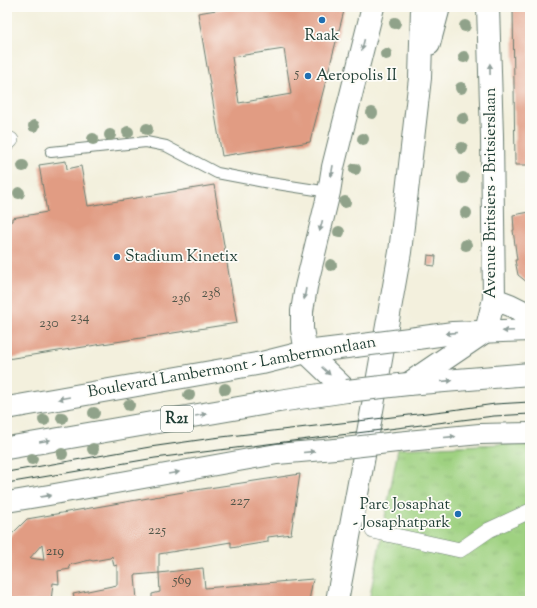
<svg xmlns="http://www.w3.org/2000/svg" width="537" height="608" font-family="'Sorts Mill Goudy',serif">
	<style>
		.park { fill: url(#park-tufts); stroke: #5f875a }
		.building { fill: #e19c83; fill-rule: evenodd }
		.lines { fill: none; stroke-linecap: round; stroke-linejoin: round }
		.service-casing { stroke: #697c6f; stroke-width: 12 }
		.pedestrian-casing { stroke: #697c6f; stroke-width: 16 }
		.minor-casing { stroke: #697c6f; stroke-width: 22 }
		.tertiary-casing { stroke: #697c6f; stroke-width: 24 }
		.primary-casing { stroke: #697c6f; stroke-width: 24 }
		.service { stroke: #fff; stroke-width: 10 }
		.pedestrian { stroke: #fff; stroke-width: 15 }
		.minor { stroke: #fff; stroke-width: 20 }
		.tertiary { stroke: #fff; stroke-width: 22 }
		.primary { stroke: #fff; stroke-width: 22 }
		.tram { stroke: #1f3d34; stroke-width: 1 }
		.minor-bridge-casing { stroke: #697c6f; stroke-width: 22; stroke-linecap: butt }
		.primary-bridge-casing { stroke: #697c6f; stroke-width: 24; stroke-linecap: butt }
		.minor-bridge { stroke: #fff; stroke-width: 20 }
		.primary-bridge { stroke: #fff; stroke-width: 22 }
		.tree { fill: #90a28a }
		.oneway { fill: #8f9e9a }
		.poi-dot { fill: #1f6fb2; stroke: #fdfcf7; stroke-width: 1.5 }
		.labels { text-anchor: middle; dominant-baseline: central; stroke-width: 3.5; stroke-linejoin: round; paint-order: stroke }
		.number-label { font-size: 14px; fill: #505548 }
		.shield { fill: #fdfcf7; stroke: #62766e; stroke-width: 1 }
		.shield-label { font-size: 15px; font-weight: bold; fill: #1f3d34 }
		.poi-label { font-size: 16px; fill: #1f3d34; stroke: #fdfcf7; text-anchor: start }
		.street-label { font-size: 16px; fill: #1f3d34; stroke: #fdfcf7 }
	</style>
	<defs>
		<pattern id="park-tufts" width="24" height="20" patternUnits="userSpaceOnUse"><rect width="24" height="20" fill="#9fd181"/><path d="M3 7l-1-3M5 7V3M7 7l1-3M15 17l-1-3M17 17v-4M19 17l1-3" fill="none" stroke="#88b470"/></pattern>
	</defs>
	<rect width="100%" height="100%" fill="#fdfcf7"/>
	<filter id="ink" filterUnits="userSpaceOnUse"><feTurbulence type="fractalNoise" baseFrequency=".025" numOctaves="2"/><feDisplacementMap in="SourceGraphic" scale="8" xChannelSelector="R" yChannelSelector="G"/><feConvolveMatrix kernelMatrix="1 2 1 2 8 2 1 2 1" color-interpolation-filters="sRGB"/></filter>
	<filter id="wash" filterUnits="userSpaceOnUse"><feTurbulence type="fractalNoise" baseFrequency=".012" numOctaves="4" result="noise"/><feDisplacementMap in="SourceGraphic" scale="16" xChannelSelector="R" yChannelSelector="G"/><feGaussianBlur stdDeviation="0.9" result="paint"/><feColorMatrix in="noise" values="0 0 0 0 0 0 0 0 0 0 0 0 0 0 0 0 0 1.4 0 .05"/><feComposite in="paint" operator="in"/></filter>
	<g filter="url(#wash)">
		<rect width="100%" height="100%" fill="#f3f0dd"/>
		<path class="park" d="M520 443 530 444V601H369L398 449Z"/>
		<g id="blocks">
			<path class="building" d="M234 7H345L310 142 222 156 198 13ZM284 49 291 94 239 103 232 57Z
				M513 7H530V165H515Z
				M66 161 67 169 81 166 88 206 214 185 237 323 7 359V222L12 221V218L47 212 39 165Z
				M530 212V283H528L518 275 515 260H517L513 230H514L513 215Z
				M428 255 436 256 435 266 427 265Z
				M300 474 291 534 268 537V542L231 548V542L159 554V573L135 575 137 601H75L73 594 117 585V565L114 566 112 556 110 558 93 561 90 560 69 565 70 569 58 571 59 584 53 583 51 601H7V539L27 519 183 492ZM42 544 44 560 30 558Z
				M203 568 205 588 313 579 309 601H152V594L160 592 159 573Z"/>
		</g>
	</g>
	<g filter="url(#ink)">
		<use href="#blocks" fill-opacity="0" stroke="#697c6f" stroke-width="1"/>
		<g class="lines">
			<g class="service-casing">
				<path id="service" d="M51 152 146 142 166 146 217 173 264 182 329 192"/>
			</g>
			<g class="pedestrian-casing">
				<path id="pedestrian" d="M7 144 11 140
					M373 531 460 550 489 530 530 511"/>
			</g>
			<g class="minor-casing">
				<path id="minor" d="M397 442 480 434 530 433
					M7 502 49 495 277 454 335 449"/>
			</g>
			<g class="tertiary-casing">
				<path id="tertiary" d="M429 44 439 7
					M494 299 510 305 530 315
					M408 384 486 331 494 299 492 136 488 7
					M347 391 306 352 302 329V311L306 287 329 192 333 167 373 7
					M337 601 362 467 400 252 420 78 422 7"/>
			</g>
			<g class="primary-casing">
				<path id="primary" d="M417 338 453 333 530 330
					M408 384 530 374
					M7 408 262 363 306 352 355 346
					M7 448 279 401 347 391"/>
			</g>
			<use href="#service" class="service"/>
			<use href="#pedestrian" class="pedestrian"/>
			<use href="#minor" class="minor"/>
			<use href="#tertiary" class="tertiary"/>
			<use href="#primary" class="primary"/>
			<path class="tram" d="M7 472 150 447 213 438 452 410 495 404 530 402
				M7 483 155 458 494 416 530 414"/>
			<g class="minor-bridge-casing">
				<path id="minor-bridge" d="M335 449 397 442"/>
			</g>
			<g class="primary-bridge-casing">
				<path id="primary-bridge" d="M355 346 417 338
					M347 391 408 384"/>
			</g>
			<use href="#minor-bridge" class="minor-bridge"/>
			<use href="#primary-bridge" class="primary-bridge"/>
		</g>
		<g class="tree">
			<circle cx="395" cy="23" r="6"/>
			<circle cx="465" cy="26" r="6"/>
			<circle cx="386" cy="54" r="6"/>
			<circle cx="464" cy="57" r="6"/>
			<circle cx="461" cy="88" r="6"/>
			<circle cx="372" cy="113" r="6"/>
			<circle cx="463" cy="118" r="6"/>
			<circle cx="34" cy="126" r="6"/>
			<circle cx="147" cy="129" r="6"/>
			<circle cx="128" cy="132" r="6"/>
			<circle cx="110" cy="135" r="6"/>
			<circle cx="93" cy="139" r="6"/>
			<circle cx="363" cy="139" r="6"/>
			<circle cx="462" cy="148" r="6"/>
			<circle cx="23" cy="166" r="6"/>
			<circle cx="355" cy="169" r="6"/>
			<circle cx="463" cy="178" r="6"/>
			<circle cx="19" cy="193" r="6"/>
			<circle cx="345" cy="202" r="6"/>
			<circle cx="466" cy="213" r="6"/>
			<circle cx="339" cy="232" r="6"/>
			<circle cx="466" cy="245" r="6"/>
			<circle cx="331" cy="265" r="6"/>
			<circle cx="225" cy="389" r="6"/>
			<circle cx="189" cy="395" r="6"/>
			<circle cx="129" cy="405" r="6"/>
			<circle cx="94" cy="413" r="6"/>
			<circle cx="62" cy="418" r="6"/>
			<circle cx="44" cy="420" r="6"/>
			<circle cx="93" cy="449" r="6"/>
			<circle cx="62" cy="454" r="6"/>
			<circle cx="32" cy="459" r="6"/>
		</g>
		<defs><path id="oneway-solid" d="M-6-.8H1V-3.2L6.5 0L1 3.2V.8H-6Z"/></defs>
		<g class="oneway">
			<use href="#oneway-solid" transform="translate(363 45) rotate(104)"/>
			<use href="#oneway-solid" transform="translate(490 69) rotate(-91)"/>
			<use href="#oneway-solid" transform="translate(332 171) rotate(100)"/>
			<use href="#oneway-solid" transform="translate(321 226) rotate(104)"/>
			<use href="#oneway-solid" transform="translate(305 294) rotate(99)"/>
			<use href="#oneway-solid" transform="translate(508 331) rotate(178)"/>
			<use href="#oneway-solid" transform="translate(451 333) rotate(175)"/>
			<use href="#oneway-solid" transform="translate(326 371) rotate(43)"/>
			<use href="#oneway-solid" transform="translate(447 381) rotate(-5)"/>
			<use href="#oneway-solid" transform="translate(64 398) rotate(170)"/>
			<use href="#oneway-solid" transform="translate(201 415) rotate(-10)"/>
			<use href="#oneway-solid" transform="translate(450 437) rotate(-5)"/>
			<use href="#oneway-solid" transform="translate(45 441) rotate(-10)"/>
			<use href="#oneway-solid" transform="translate(309 452) rotate(-5)"/>
			<use href="#oneway-solid" transform="translate(174 473) rotate(-10)"/>
			<use href="#oneway-solid" transform="translate(46 496) rotate(-9)"/>
		</g>
	</g>
	<g class="poi-dot">
		<circle cx="322" cy="20" r="4"/>
		<circle cx="308" cy="76" r="4"/>
		<circle cx="117" cy="257" r="4"/>
		<circle cx="458" cy="514" r="4"/>
	</g>
	<g class="labels">
		<g class="number-label">
			<text x="297" y="74">5</text>
			<text x="211" y="294">238</text>
			<text x="181" y="299">236</text>
			<text x="80" y="318">234</text>
			<text x="49" y="324">230</text>
			<text x="240" y="502">227</text>
			<text x="157" y="531">225</text>
			<text x="55" y="552">219</text>
			<text x="182" y="581">569</text>
		</g>
		<rect class="shield" x="161" y="406" width="32" height="26" rx="3"/>
		<g class="shield-label">
			<text x="177" y="419">R21</text>
		</g>
		<g class="poi-label">
			<text x="322" y="36" text-anchor="middle">Raak</text>
			<text x="316" y="76">Aeropolis II</text>
			<text x="125" y="257">Stadium Kinetix</text>
			<text x="450" y="505" text-anchor="end">Parc Josaphat<tspan x="450" dy="18">- Josaphatpark</tspan></text>
		</g>
		<g class="street-label">
			<text transform="translate(491 193) rotate(-90)">Avenue Britsiers - Britsierslaan</text>
			<text transform="translate(232 368) rotate(-10)">Boulevard Lambermont - Lambermontlaan</text>
		</g>
	</g>
	<rect width="537" height="608" fill="none" stroke="#fdfcf7" stroke-width="24"/>
</svg>
